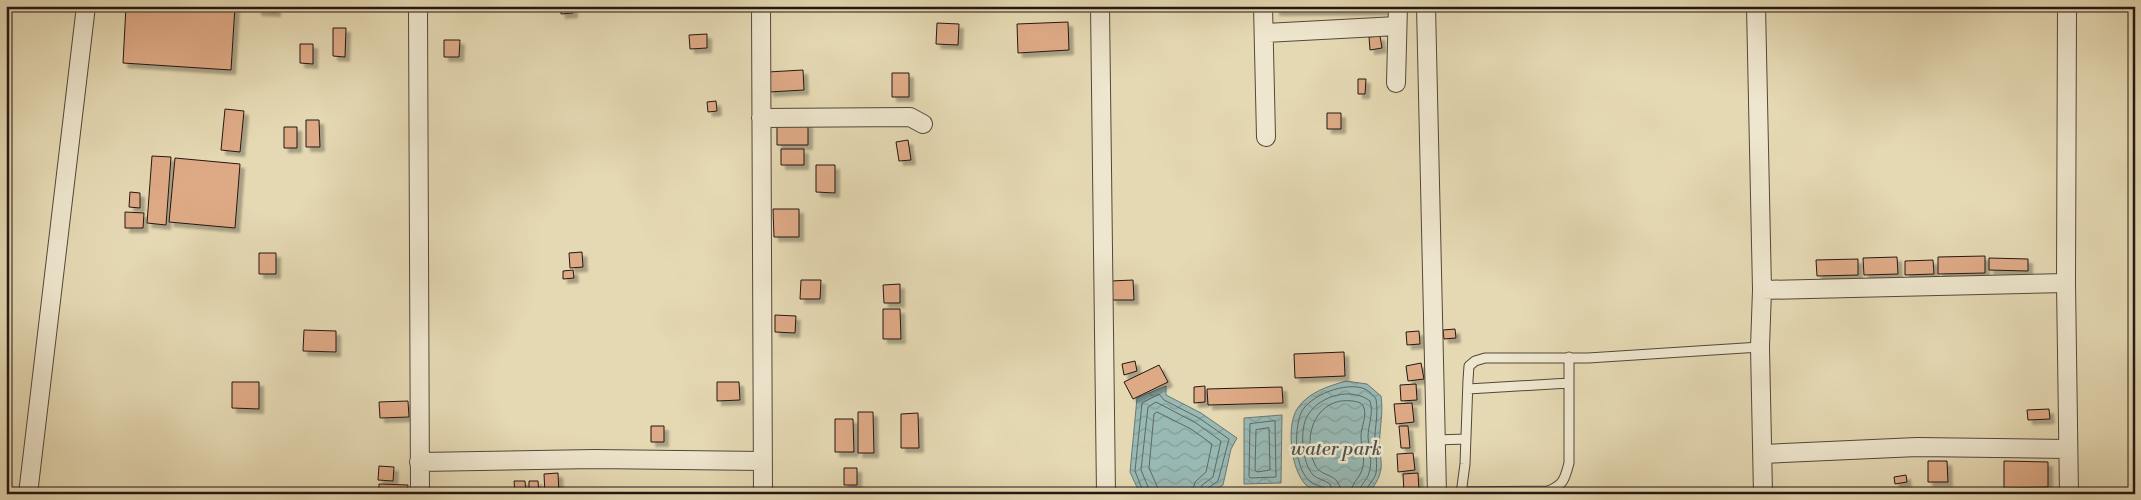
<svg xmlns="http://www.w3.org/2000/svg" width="2141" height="500" font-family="'Libre Bodoni',serif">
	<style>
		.water { fill: url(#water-waves); stroke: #6a7873 }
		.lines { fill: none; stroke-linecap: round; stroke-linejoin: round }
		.shore { stroke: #5e6863; stroke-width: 1 }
		.building { fill: #deaa86; stroke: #241712; filter: url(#shadow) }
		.service-casing { stroke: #54483a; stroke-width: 11 }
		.minor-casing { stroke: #54483a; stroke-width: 20 }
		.service { stroke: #eee6ce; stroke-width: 9 }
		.minor { stroke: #eee6ce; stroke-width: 18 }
		.labels { text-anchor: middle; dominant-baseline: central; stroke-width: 5; stroke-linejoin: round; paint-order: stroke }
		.water-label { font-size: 19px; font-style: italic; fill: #4d504b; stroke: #eee6ce }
	</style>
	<defs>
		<pattern id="water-waves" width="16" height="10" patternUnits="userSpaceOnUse" patternTransform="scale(1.25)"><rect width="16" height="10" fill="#98b9b4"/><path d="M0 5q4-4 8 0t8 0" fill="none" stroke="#839e9a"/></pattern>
		<filter id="shadow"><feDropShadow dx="4.5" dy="4.5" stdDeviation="1" flood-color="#0004"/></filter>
	</defs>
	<rect width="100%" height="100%" fill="#e5d9b3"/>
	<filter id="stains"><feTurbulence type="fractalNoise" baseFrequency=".004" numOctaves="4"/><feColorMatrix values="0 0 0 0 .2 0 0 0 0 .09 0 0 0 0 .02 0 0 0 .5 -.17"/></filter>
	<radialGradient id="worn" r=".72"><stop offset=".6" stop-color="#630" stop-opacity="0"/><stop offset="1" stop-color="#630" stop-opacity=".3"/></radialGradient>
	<path class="water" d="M1346 381 1367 384 1381 396C1383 413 1381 418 1380 434 1377 463 1390 465 1369 493 1354 496 1318 496 1306 485 1291 470 1286 427 1297 409 1308 392 1329 386 1346 381Z
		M1166 386V395L1201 413 1237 438 1231 449 1223 485 1207 494H1169L1164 491 1140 494 1130 472 1137 398Z
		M1282 415 1281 483 1244 484V418Z"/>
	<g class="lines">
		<path class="shore" d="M1275 421 1276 477 1250 478 1249 476 1250 424Z
			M1269 428 1270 470 1257 472 1255 470 1256 430Z
			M1144 494 1135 471 1142 403 1159 394 1164 400 1199 418 1229 439 1218 481 1208 488 1206 494
			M1151 494 1141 470 1148 407 1156 402 1196 423 1221 441 1213 477 1202 485 1200 494
			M1158 494 1157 486 1149 468 1154 414 1157 412 1191 429 1212 444 1206 472 1195 482 1192 494
			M1327 494 1325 488C1321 486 1314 485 1311 482 1294 470 1294 430 1301 413 1309 395 1347 381 1365 389 1369 391 1374 396 1376 399 1378 412 1376 422 1375 434 1374 448 1378 460 1376 473 1374 481 1366 486 1365 494
			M1333 494 1330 484C1325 480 1317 479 1313 475 1302 463 1299 428 1308 415 1320 395 1352 387 1370 401 1374 414 1368 424 1368 437 1369 449 1373 461 1369 473 1367 481 1359 485 1359 494
			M1341 494C1340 471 1322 479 1315 465 1301 435 1317 396 1353 401 1357 402 1361 402 1363 406 1368 414 1361 427 1361 436 1361 447 1366 459 1362 470 1359 479 1351 483 1351 494"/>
	</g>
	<path class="building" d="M126 6H235L231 70 123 63Z
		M257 6H276V12L257 11Z
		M560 6H573V13L561 14Z
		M1275 6H1385V10L1275 11Z
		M1068 22 1069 50 1018 53 1017 24Z
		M937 23 959 24 958 45 936 44Z
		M333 28H346L345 57 333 56Z
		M707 34V48L690 49 689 35Z
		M1380 36 1382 48 1370 50 1369 37Z
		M444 40H460L459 57H444Z
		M300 44H313V64L300 63Z
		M803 70 804 90 769 92 768 72Z
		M892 73H909V97H892Z
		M1358 79H1366L1365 94H1358Z
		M716 101 717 111 708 112 707 102Z
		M225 109 244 111 240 152 221 150Z
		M1327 113H1341V129H1327Z
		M306 120H319L320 147H306Z
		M808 123V145H777V124Z
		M284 127H297V148H284Z
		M908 140 911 160 899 161 896 142Z
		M781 149H804V165H781Z
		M152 156 171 157 166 225 147 223Z
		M175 158 240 164 235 228 169 222Z
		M816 165H835V193L816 192Z
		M130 192 140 193V208L129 207Z
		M773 209H799V237H774Z
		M125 212 144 213 143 228H125Z
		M582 252 583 267 570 268 569 253Z
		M259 253H276V274H259Z
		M1985 256V273L1938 274V257Z
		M1897 257 1898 274 1864 275 1863 258Z
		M1989 258 2028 259V271L1989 270Z
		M1858 259V275L1817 276 1816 260Z
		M1933 260 1934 274 1905 275V261Z
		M573 270 574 278 563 279V271Z
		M801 280H821L820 299H800Z
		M1133 280 1134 300H1112L1111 281Z
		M900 284V303H884L883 285Z
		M883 309H900L901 339H883Z
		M775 315 796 316 795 333 775 332Z
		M1455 329 1456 338 1444 339 1443 330Z
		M304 330 336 331V352L303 351Z
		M1419 331 1420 344 1407 345 1406 332Z
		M1344 352 1345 376 1295 378 1294 354Z
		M1135 361 1137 371 1124 375 1122 364Z
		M1421 363 1424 379 1408 381 1406 366Z
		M1159 365 1168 382 1133 399 1124 382Z
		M232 382H259V409L232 408Z
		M717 382H739L740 400 717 401Z
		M1416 384 1417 400 1401 401 1400 385Z
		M1205 386V402L1194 403V387Z
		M1282 387 1283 403 1208 405 1207 389Z
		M408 401 409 417 380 418 379 402Z
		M1412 403 1414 422 1396 424 1394 404Z
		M2049 409 2050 419 2028 420 2027 410Z
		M858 412H873L874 453H858Z
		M918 413 919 448H901V414Z
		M835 419H853L854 452H835Z
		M651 426H664V442H651Z
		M1399 426H1408L1410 448H1401Z
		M1413 453 1415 470 1398 472 1397 454Z
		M1928 461H1947L1948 482H1928Z
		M2004 461 2048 462V487L2004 488Z
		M379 466 394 467 393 481 378 480Z
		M844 468H857V485H844Z
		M558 473 559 494H545L544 474Z
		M1418 473 1419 491 1404 492 1403 474Z
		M1906 475 1907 482 1895 484 1894 477Z
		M514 481H525L526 493H515Z
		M529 481H538L539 494H529Z
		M379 484 408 485 407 494H379Z"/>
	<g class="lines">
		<g class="service-casing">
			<path id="service" d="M1468 389 1569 383
				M1436 440 1466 439
				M1461 492 1548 491C1564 485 1565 478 1569 463V357
				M1461 494 1465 464 1468 380 1469 366 1475 361 1485 358H1588L1760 347"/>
		</g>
		<g class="minor-casing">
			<path id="minor" d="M418 6 420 494
				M761 6 763 494
				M1100 6 1106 494
				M1263 6 1266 137
				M1426 6 1437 494
				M1756 6 1762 290 1760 347 1763 494
				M2067 6 2066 283 2069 494
				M1264 33 1397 26
				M1396 83 1398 6
				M761 118 910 117 923 124
				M1762 290 2066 283
				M1763 454 1917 447 2068 449
				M419 462 594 459 763 461
				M28 494 86 6"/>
		</g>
		<use href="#service" class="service"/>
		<use href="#minor" class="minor"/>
	</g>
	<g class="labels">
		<g class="water-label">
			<text x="1336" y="449">water park</text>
		</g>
	</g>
	<rect width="2141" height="500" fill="none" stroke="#e5d9b3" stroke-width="25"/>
	<rect x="8" y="8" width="2126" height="485" fill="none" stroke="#241712" stroke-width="2.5"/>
	<rect x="12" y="12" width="2116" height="475" fill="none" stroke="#241712"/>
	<rect width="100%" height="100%" filter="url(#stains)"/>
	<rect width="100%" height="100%" fill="url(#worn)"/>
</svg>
